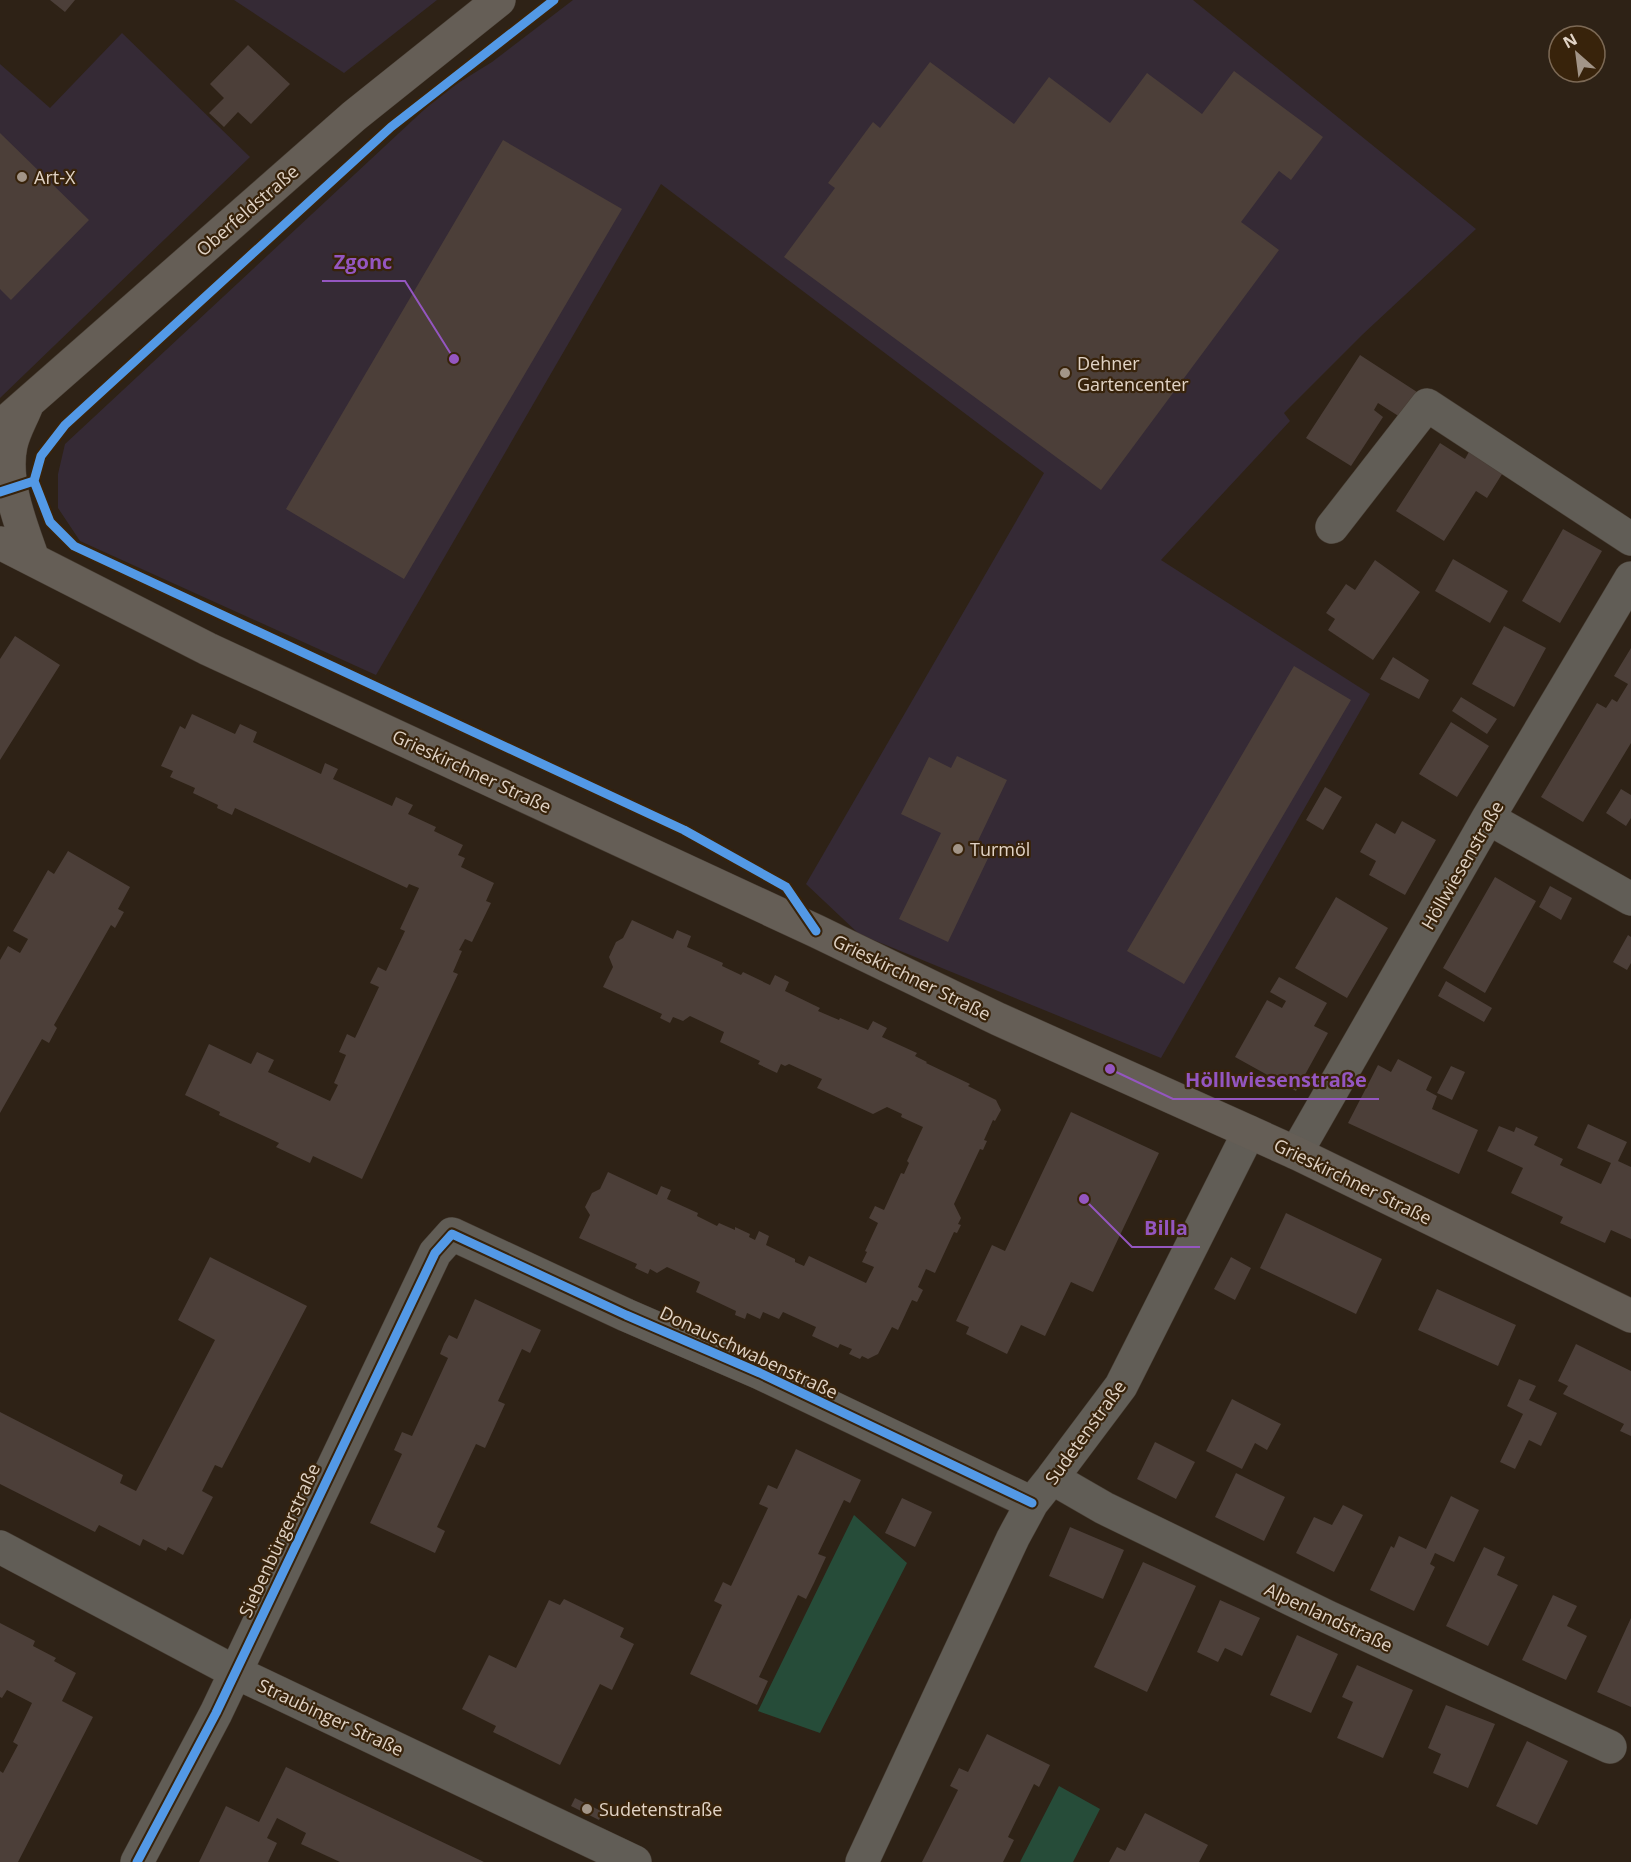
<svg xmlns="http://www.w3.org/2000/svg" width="1631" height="1862" font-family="'Open Sans',sans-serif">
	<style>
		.commercial { fill: #352a35 }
		.green { fill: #264c39 }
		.building { fill: #4c3f39 }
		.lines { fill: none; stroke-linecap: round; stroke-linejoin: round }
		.street-casing { stroke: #483e34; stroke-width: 34 }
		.secondary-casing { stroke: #483e34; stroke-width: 34 }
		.street { stroke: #615d56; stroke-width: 33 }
		.secondary { stroke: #655e56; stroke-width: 33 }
		.cycleway-casing { stroke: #38230b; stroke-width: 13 }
		.cycleway { stroke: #5399e6; stroke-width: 9 }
		.poi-dot { fill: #a29588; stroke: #38230b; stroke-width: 2 }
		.labels { text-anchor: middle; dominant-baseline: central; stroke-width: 4.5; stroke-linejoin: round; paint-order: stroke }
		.poi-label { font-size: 18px; fill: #e1d3c5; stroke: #38230b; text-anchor: start }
		.street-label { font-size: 18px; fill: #e1d3c5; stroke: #38230b }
		.leader { fill: none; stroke: #9456c0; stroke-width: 2 }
		.callout-dot { fill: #9456c0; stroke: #38230b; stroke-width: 2 }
		.callout-label { font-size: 20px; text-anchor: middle; font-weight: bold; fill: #9456c0; stroke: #38230b; stroke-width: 4.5; stroke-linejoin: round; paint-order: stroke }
	</style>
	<rect width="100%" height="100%" fill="#2e2216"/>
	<path class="commercial" d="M234 0H437L344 73Z
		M573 0H1193L1476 229 1362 335 1284 413 1290 421 1161 560 1370 694 1161 1058 859 934 806 884 1044 473 661 184 376 675 80 541 58 508V474L65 444 442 93 492 62Z
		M122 33 250 157 0 398V64L50 108Z"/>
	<path class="green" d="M854 1515 907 1563 820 1733 758 1711Z
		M1059 1786 1100 1809 1073 1862H1020Z"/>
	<path class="building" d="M50 0H75L65 12Z
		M248 45 290 84 251 124 238 112 224 127 209 113 224 98 210 84Z
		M930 62 1014 124 1049 77 1110 123 1147 73 1202 114 1234 71 1323 137 1291 180 1279 171 1241 222 1279 250 1101 490 784 257 835 188 828 183 873 122 880 128Z
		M0 133 89 220 11 300 0 289Z
		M503 140 622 209 404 579 286 509Z
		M1360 355 1417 392 1400 417 1378 403 1374 410 1383 417 1351 466 1306 438Z
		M1440 443 1465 459 1470 450 1504 471 1487 498 1476 491 1444 541 1396 511Z
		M1563 529 1602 551 1560 623 1522 601Z
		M1453 559 1508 591 1490 623 1435 591Z
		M1375 560 1420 592 1373 660 1328 630 1335 619 1326 613 1346 584 1355 590Z
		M1504 626 1546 648 1514 707 1472 684Z
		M15 636 60 665 0 760V659Z
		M1631 648V743L1583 822 1541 797 1597 703 1606 708 1612 699 1617 702 1628 684 1614 676Z
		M1393 657 1429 680 1419 699 1380 679Z
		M1294 666 1351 700 1184 984 1127 951Z
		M1461 697 1497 719 1487 734 1452 711Z
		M192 714 235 734 240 724 257 732 253 742 321 774 325 763 338 769 333 779 392 806 396 797 413 805 408 814 436 827 434 831 463 845 458 855 465 858 461 867 494 883 486 901 491 903 472 942 465 939 459 950 462 951 453 972 458 974 362 1179 313 1156 310 1163 276 1147 279 1143 219 1115 220 1112 185 1095 209 1044 251 1064 257 1052 274 1060 268 1072 330 1101 338 1085 334 1083 346 1055 339 1052 347 1034 355 1038 379 987 370 983 378 967 386 971 405 931 400 929 419 888 409 884 407 888 235 808 232 815 217 808 218 805 193 793 195 788 170 777 173 771 161 766 180 726 185 729Z
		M1451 722 1489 746 1457 797 1419 774Z
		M957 756 1007 780 976 845 991 852 948 942 899 919 941 833 901 814 929 757 951 768Z
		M1325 787 1342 797 1323 830 1306 820Z
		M1621 789 1631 795V818L1626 826 1606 813Z
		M1402 821 1436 840 1405 895 1369 875 1376 861 1360 852 1376 823 1395 834Z
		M68 851 130 887 118 909 124 912 115 928 111 925 54 1025 57 1028 49 1043 42 1039 0 1113V960L8 946 20 953 28 939 13 931 48 870 54 874Z
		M1495 877 1536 901 1485 993 1443 968Z
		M1550 886 1572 898 1561 920 1539 907Z
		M1336 897 1388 928 1347 998 1295 968Z
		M632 920 673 939 677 930 691 936 687 947 723 963 722 966 741 975 743 972 770 985 775 975 789 982 785 991 820 1008 818 1011 839 1020 840 1018 868 1030 873 1021 887 1028 882 1037 917 1053 915 1056 927 1062 926 1063 970 1084 968 1086 996 1100 1001 1110 995 1121 993 1120 984 1140 987 1141 983 1150 980 1149 954 1204 961 1218 958 1224 961 1225 957 1233 954 1232 935 1273 926 1269 918 1287 923 1290 917 1302 912 1300 898 1330 892 1327 878 1354 868 1359 862 1356 860 1359 849 1354 852 1349 840 1344 838 1348 812 1336 816 1327 783 1312 779 1319 763 1312 760 1319 747 1313 745 1319 735 1315 736 1311 696 1292 700 1282 667 1267 657 1273 650 1269 648 1274 635 1268 637 1264 579 1238 590 1215 585 1207 592 1193 600 1189 608 1172 657 1195 661 1186 671 1190 667 1199 698 1213 697 1216 717 1226 719 1223 735 1230V1227L750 1234 749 1237 755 1240 759 1231 769 1236 766 1245 795 1259V1262L804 1266 809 1256 866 1283 874 1267 862 1262 867 1252 865 1251 878 1223 869 1218 875 1206 884 1210 901 1173 904 1174 909 1163 907 1161 923 1127 901 1117 902 1114 887 1107 873 1114 817 1088 822 1079 789 1064 785 1066 781 1064 777 1073 758 1064 760 1061 720 1042 724 1032 690 1016 683 1021 673 1017 670 1023 660 1018 662 1014 603 987 613 967 609 957 616 942 623 938Z
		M1628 935 1631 937V963L1627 970 1613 962Z
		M1279 977 1327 1003 1314 1026 1328 1033 1296 1091 1235 1057 1267 1000 1282 1008 1286 1001 1270 992Z
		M1446 981 1492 1008 1484 1022 1438 996Z
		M1398 1059 1432 1077 1426 1090 1437 1096 1432 1109 1478 1130 1459 1174 1348 1123 1378 1065 1391 1072Z
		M1451 1066 1465 1072 1452 1100 1437 1093Z
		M1071 1112 1159 1153 1093 1292 1071 1282 1045 1336 1021 1325 1007 1354 966 1334 969 1327 956 1321 992 1245 1005 1251Z
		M1588 1124 1627 1142 1618 1161 1631 1167V1239L1611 1230 1605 1243 1560 1223 1563 1217 1511 1193 1523 1168 1487 1151 1499 1126 1514 1132 1516 1127 1538 1137 1534 1145 1563 1159 1560 1165 1601 1184 1611 1163 1577 1148Z
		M1286 1213 1382 1259 1356 1314 1260 1268Z
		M210 1257 307 1306 222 1468 215 1465 202 1491 213 1497 183 1555 168 1547 166 1551 143 1539 140 1546 99 1525 95 1532 0 1484V1412L123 1475 120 1483 136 1491 215 1340 178 1320Z
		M1231 1257 1251 1268 1235 1300 1214 1289Z
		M1437 1289 1516 1325 1498 1366 1418 1330Z
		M475 1299 541 1330 530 1353 522 1349 498 1401 505 1404 485 1448 476 1444 437 1527 445 1531 435 1553 370 1523 402 1454 394 1450 402 1432 412 1436 448 1358 440 1354 444 1344 449 1335 457 1339Z
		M1576 1344 1631 1371V1436L1620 1431 1624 1424 1563 1394 1568 1386 1558 1381Z
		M1519 1379 1536 1386 1529 1400 1557 1413 1541 1446 1529 1440 1515 1469 1500 1462 1523 1414 1507 1406Z
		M1232 1399 1281 1424 1267 1450 1255 1443 1242 1469 1206 1451Z
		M1155 1442 1195 1462 1176 1499 1137 1479Z
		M796 1449 861 1480 850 1503 844 1500 818 1554 826 1557 814 1583 806 1599 798 1595 759 1677 768 1681 757 1705 690 1674 722 1605 714 1601 723 1582 731 1586 768 1508 759 1504 768 1485 777 1489Z
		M1236 1473 1285 1497 1264 1541 1215 1517Z
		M1451 1496 1479 1510 1454 1562 1435 1553 1430 1564 1435 1567 1414 1611 1370 1590 1391 1546 1394 1548 1399 1536 1426 1549Z
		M902 1498 932 1512 915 1547 885 1533Z
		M1343 1505 1363 1515 1334 1572 1296 1553 1314 1517 1332 1525Z
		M1070 1527 1124 1550 1103 1599 1049 1576Z
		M1484 1547 1505 1557 1497 1575 1518 1585 1488 1646 1446 1626Z
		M1143 1562 1196 1586 1147 1692 1094 1667Z
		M1553 1595 1577 1606 1567 1626 1587 1636 1566 1680 1522 1660Z
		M564 1599 624 1628 620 1637 634 1644 612 1690 600 1684 560 1765 493 1732 496 1726 462 1709 489 1655 516 1668 549 1600 560 1605Z
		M1220 1600 1260 1618 1242 1656 1225 1648 1218 1662 1197 1652Z
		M1631 1618V1707L1597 1692Z
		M0 1623 35 1641 33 1646 56 1658 54 1661 76 1673 62 1701 93 1717 18 1862H0V1771L3 1773 18 1745 13 1742 32 1703 7 1690 2 1698 0 1697Z
		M1297 1635 1338 1654 1311 1713 1270 1695Z
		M1357 1665 1413 1690 1383 1758 1337 1738 1353 1702 1342 1697Z
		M1446 1705 1495 1724 1468 1788 1433 1773 1441 1754 1428 1748Z
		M987 1734 1050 1765 1039 1787 1034 1784 1008 1837 1014 1840 1003 1862H922L958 1790 950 1786 959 1768 968 1772Z
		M1527 1741 1568 1761 1537 1825 1496 1806Z
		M286 1767 342 1794 484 1862H340L301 1844 306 1833 277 1818 267 1838 277 1843 268 1862H199L226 1806 259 1822Z
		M575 1798 603 1812 599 1820 571 1806Z
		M1145 1813 1208 1845 1199 1862H1109L1117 1847 1125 1851Z"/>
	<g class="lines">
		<g class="street-casing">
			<path id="street" d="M1332 527 1427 405 1631 539
				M1488 818 1631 899
				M1296 1153 1488 818 1631 578
				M1052 1478 1104 1508 1328 1617 1610 1747
				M0 1547 235 1672 635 1862
				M137 1862 216 1713 435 1253 452 1234 626 1315 760 1373 1032 1503
				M862 1862 1013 1538 1032 1503 1052 1478 1121 1386 1249 1132"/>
		</g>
		<g class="secondary-casing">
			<path id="secondary" d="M27 405C22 418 14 431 11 445 3 481 21 525 33 559
				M0 427 354 116 499 0
				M0 543 208 649 816 931 998 1019 1296 1153 1631 1316"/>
		</g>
		<use href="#street" class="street"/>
		<use href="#secondary" class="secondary"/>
		<g class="cycleway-casing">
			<path id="cycleway" d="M34 481 41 456 65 425 391 127 554 0
				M0 492 34 481 50 522 74 546 684 830 786 887 816 931
				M137 1862 216 1713 435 1253 452 1234 626 1315 760 1373 1032 1503"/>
		</g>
		<use href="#cycleway" class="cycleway"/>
	</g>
	<g class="poi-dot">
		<circle cx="22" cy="177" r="6"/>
		<circle cx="1065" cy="373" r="6"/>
		<circle cx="958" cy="849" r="6"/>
		<circle cx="587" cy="1809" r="6"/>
	</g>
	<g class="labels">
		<g class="poi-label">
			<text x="34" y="177">Art-X</text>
			<text x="1077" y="363">Dehner<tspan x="1077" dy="21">Gartencenter</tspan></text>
			<text x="970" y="849">Turmöl</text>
			<text x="599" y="1809">Sudetenstraße</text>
		</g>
		<g class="street-label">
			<text transform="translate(247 210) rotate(-41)">Oberfeldstraße</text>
			<text transform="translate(472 771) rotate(25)">Grieskirchner Straße</text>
			<text transform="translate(1462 865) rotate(-60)">Höllwiesenstraße</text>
			<text transform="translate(912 977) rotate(26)">Grieskirchner Straße</text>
			<text transform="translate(1353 1181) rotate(26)">Grieskirchner Straße</text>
			<text transform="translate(749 1352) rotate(25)">Donauschwabenstraße</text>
			<text transform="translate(1085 1432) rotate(-54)">Sudetenstraße</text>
			<text transform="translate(279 1540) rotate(-65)">Siebenbürgerstraße</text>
			<text transform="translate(1329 1617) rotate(25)">Alpenlandstraße</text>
			<text transform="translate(331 1717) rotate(25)">Straubinger Straße</text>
		</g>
	</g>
	<path class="leader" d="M454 359L405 281H322M1110 1069L1173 1099H1379M1084 1199L1132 1247H1200"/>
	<g class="callout-dot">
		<circle cx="454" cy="359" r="6"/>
		<circle cx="1110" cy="1069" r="6"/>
		<circle cx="1084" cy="1199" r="6"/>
	</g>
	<g class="callout-label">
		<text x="363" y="269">Zgonc</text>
		<text x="1276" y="1087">Hölllwiesenstraße</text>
		<text x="1166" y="1235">Billa</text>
	</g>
	<g transform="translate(1577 54) rotate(332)"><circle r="28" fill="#38230b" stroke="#7c6955" stroke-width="1.5"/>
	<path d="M0-4.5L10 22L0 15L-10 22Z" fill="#a29588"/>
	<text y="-9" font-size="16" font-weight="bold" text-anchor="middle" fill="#e1d3c5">N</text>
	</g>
</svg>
